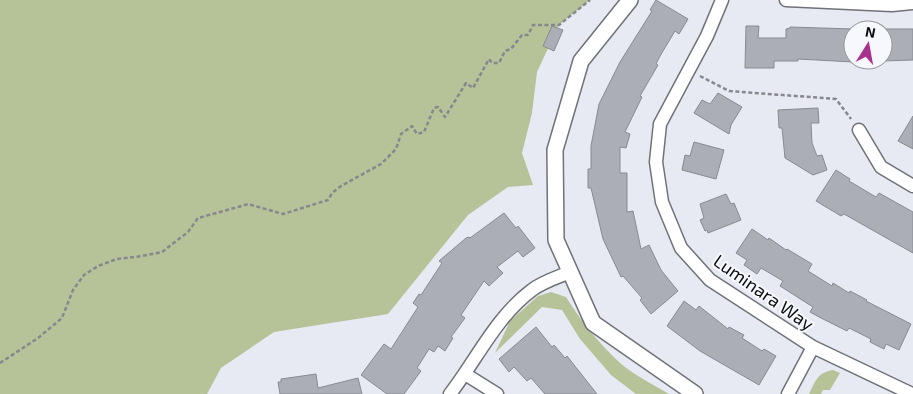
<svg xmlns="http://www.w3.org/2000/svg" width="913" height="394" font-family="'Exo 2',sans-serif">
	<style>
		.green { fill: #b6c399 }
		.building { fill: #acaeb6; stroke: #888a91 }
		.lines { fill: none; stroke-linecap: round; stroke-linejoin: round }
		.minor-casing { stroke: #707179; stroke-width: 15 }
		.tertiary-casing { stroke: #707179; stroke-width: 18 }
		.path { stroke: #86888d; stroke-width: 2.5; stroke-dasharray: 4 2.5; stroke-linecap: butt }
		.minor { stroke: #fff; stroke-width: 12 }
		.tertiary { stroke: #fff; stroke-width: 15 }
		.labels { text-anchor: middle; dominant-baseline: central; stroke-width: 4; stroke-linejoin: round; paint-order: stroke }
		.street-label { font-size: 18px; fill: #0b0c0e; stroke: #f6f8fe }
	</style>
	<rect width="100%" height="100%" fill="#e8eaf3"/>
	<path class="green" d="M0 0H590L559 25 537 72 532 113 522 153 533 185 508 187 468 215 388 314 274 332 221 368 207 394H0Z
		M551 292 566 297C581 321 606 353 629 370 642 379 656 386 669 394H636L611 375 580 339 562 310 542 307 495 353 510 321 538 296Z
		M833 370 840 373 830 390H823L821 394H809C816 380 817 373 833 370Z"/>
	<path class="building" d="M656 0 688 19 679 34 675 31 660 56 656 64 658 65 640 96 642 97 625 132 630 134 626 148 620 147V173H627V212L633 211 641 249 649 245 661 270 678 291 651 314 640 300 642 298 623 276 621 277 603 239 591 188H588V169H591V146L599 104 620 62 652 11 650 10Z
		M552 26 563 30 554 51 543 46Z
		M746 26H759L758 38H786V29L790 28V27L853 29V62L798 59V61H774V68H745Z
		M883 29H913V60L883 61Z
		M718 93 742 107 731 125 729 134 694 113 702 100 710 104Z
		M818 108 819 123H811L812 143 817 156 822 155 827 170 813 175 785 158 782 128H779L778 110Z
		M913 116V149L898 141Z
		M694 142 724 150 716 179 682 170 685 155 690 156Z
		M836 170 850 179 849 181 876 197 879 193 913 212V253L844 214 841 216 816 201Z
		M726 194 731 204 734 203 741 220 708 233 707 230 705 231 700 220 704 218 700 204Z
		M504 213 516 228 518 226 535 248 523 257 518 251 497 267 503 273 489 286 484 281 461 315 465 318 451 337 453 338 445 351 438 346 434 352 429 349 417 368 421 371 404 394H387L361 375 384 344 391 349 418 307 413 303 419 294 421 295 442 263 439 261 466 238 469 237 470 238Z
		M752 229 768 240 769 238 786 250 787 249 812 264 808 271 832 286 833 283 849 293 850 291 867 300 866 301 911 324 899 350 886 344 884 349 870 342 871 339 849 328 847 331 821 318 810 312 813 307 780 286 783 281 761 268 757 274 744 265 747 260 736 253Z
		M684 301 696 310 699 306 728 329 729 327 744 335 742 338 762 351 764 349 776 356 759 385 700 351 667 326Z
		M536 327 552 347 554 345 565 358 567 356 597 394H545L531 378 527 381 514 367 509 372 499 359Z
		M316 374 318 388 358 378 362 394H280L278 382H281V379Z"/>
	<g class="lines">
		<g class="minor-casing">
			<path id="minor" d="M722 0 707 36 660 124 656 162 662 202 681 248 710 280 813 347 912 394
				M786 0 892 5 913 3
				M859 130 881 167 913 186
				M465 374 497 394
				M450 394C477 359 496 317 532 290 542 282 558 277 570 272
				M788 394 813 347"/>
		</g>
		<g class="tertiary-casing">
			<path id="tertiary" d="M630 0 581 61 555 150 556 240 593 323 695 394"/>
		</g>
		<path class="path" d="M700 76 729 91 836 99 851 119
			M0 363 38 338 62 318 73 290 84 275 98 266 117 259 142 256 162 252 188 232 198 218 238 207 248 204 283 214 328 200 332 193 341 186 381 164 396 149 401 134 412 126 417 134 424 132 434 108 438 107 445 117 466 83 473 88 489 59 492 63H499L505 51 511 49 522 35H528L533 25H559L590 0"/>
		<use href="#minor" class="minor"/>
		<use href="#tertiary" class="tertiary"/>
	</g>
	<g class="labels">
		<g class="street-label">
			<text transform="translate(764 292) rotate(35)">Luminara Way</text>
		</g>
	</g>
	<g transform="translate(868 45) rotate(11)"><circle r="24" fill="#f6f8fe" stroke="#989a9e"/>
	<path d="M0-4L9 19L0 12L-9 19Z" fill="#a8338c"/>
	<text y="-8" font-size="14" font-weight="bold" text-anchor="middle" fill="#0b0c0e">N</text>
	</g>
</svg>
